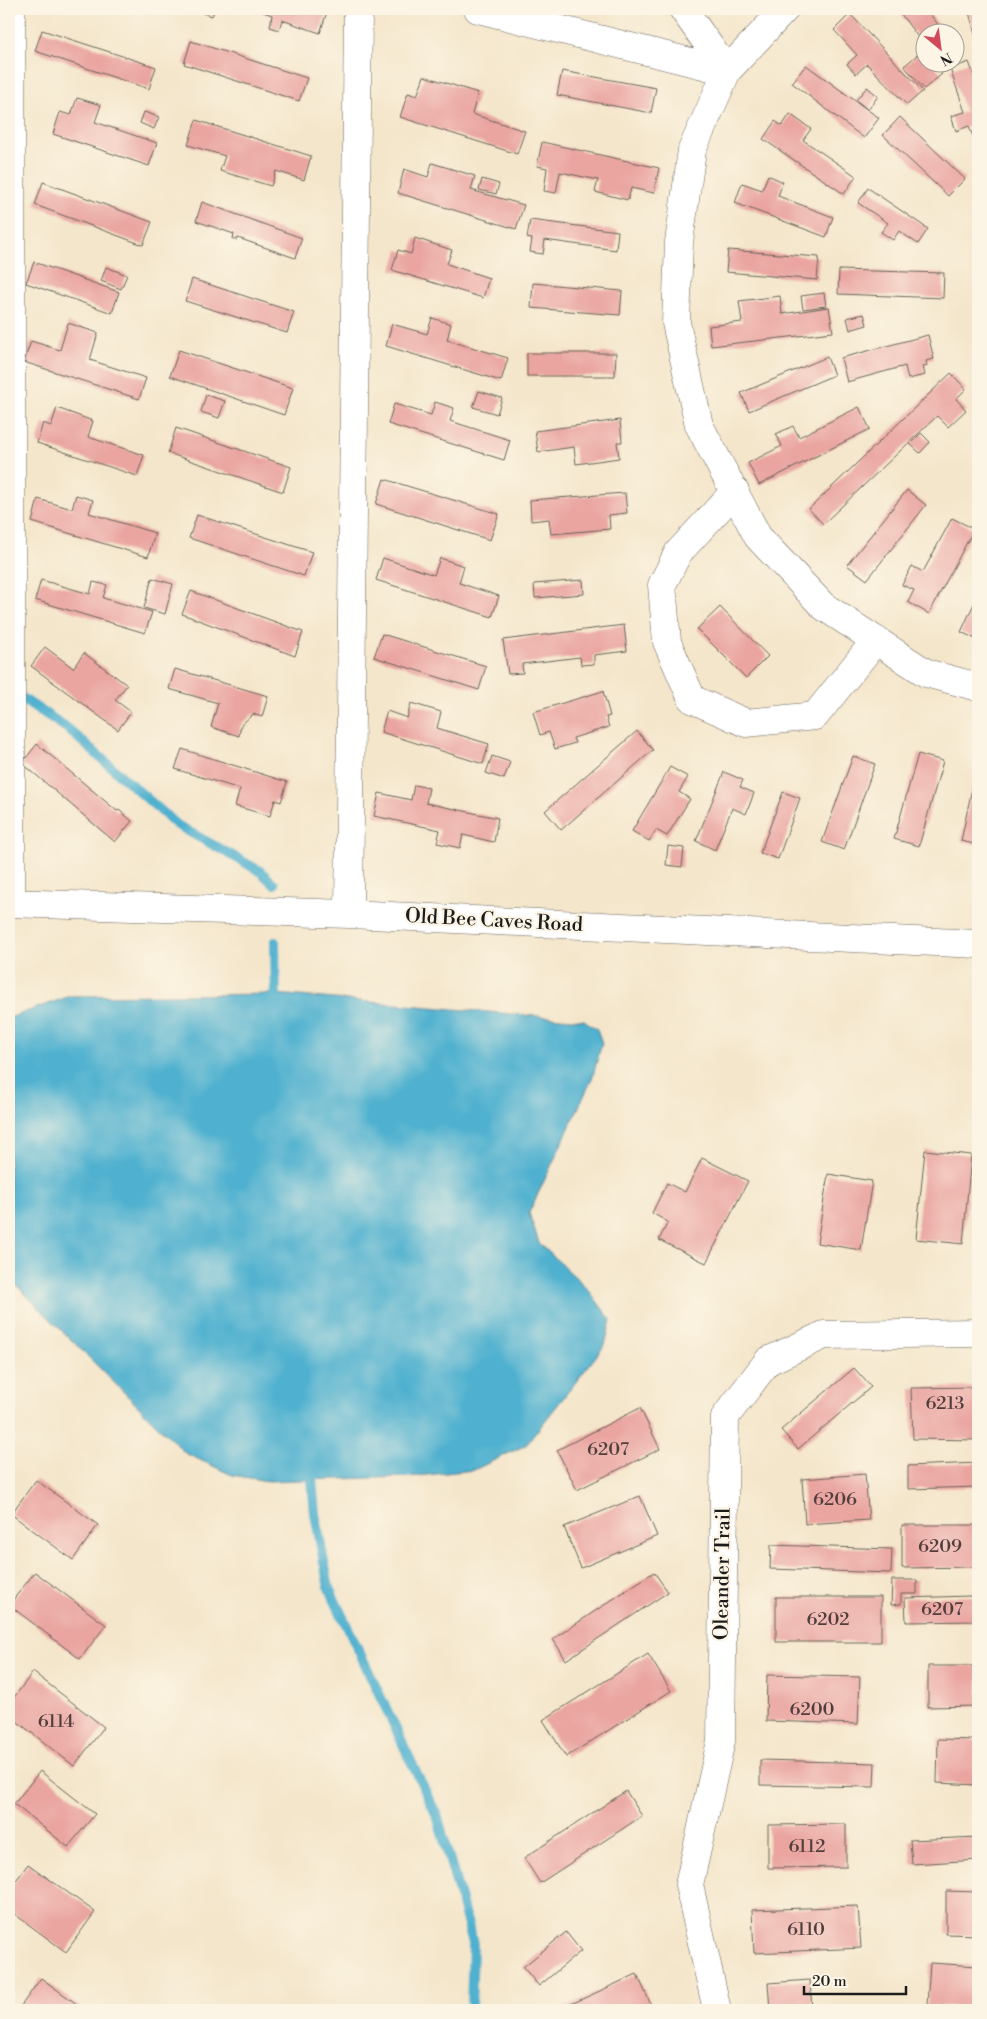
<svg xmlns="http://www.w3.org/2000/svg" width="987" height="2019" font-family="'Libre Bodoni',serif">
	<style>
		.water { fill: #50b1cf; stroke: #366676 }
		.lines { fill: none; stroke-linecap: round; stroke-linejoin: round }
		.stream { stroke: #50b1cf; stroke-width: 10 }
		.building { fill: #eaa5a1 }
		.minor-casing { stroke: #686359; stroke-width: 29 }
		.minor { stroke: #fff; stroke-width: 28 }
		.labels { text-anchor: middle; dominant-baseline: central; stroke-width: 4.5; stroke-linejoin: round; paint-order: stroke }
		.number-label { font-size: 18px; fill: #503e3d }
		.street-label { font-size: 20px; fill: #1c1c1c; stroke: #fcf5e5 }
	</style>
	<rect width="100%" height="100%" fill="#fcf5e5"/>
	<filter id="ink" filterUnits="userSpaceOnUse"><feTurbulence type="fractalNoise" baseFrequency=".02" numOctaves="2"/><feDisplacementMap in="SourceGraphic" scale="10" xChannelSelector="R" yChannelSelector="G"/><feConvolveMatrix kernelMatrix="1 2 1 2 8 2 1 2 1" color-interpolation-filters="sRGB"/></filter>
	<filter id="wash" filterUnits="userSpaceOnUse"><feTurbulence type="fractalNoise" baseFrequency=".0096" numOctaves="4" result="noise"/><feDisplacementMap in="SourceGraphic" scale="20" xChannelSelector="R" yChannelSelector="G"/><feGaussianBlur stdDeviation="1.12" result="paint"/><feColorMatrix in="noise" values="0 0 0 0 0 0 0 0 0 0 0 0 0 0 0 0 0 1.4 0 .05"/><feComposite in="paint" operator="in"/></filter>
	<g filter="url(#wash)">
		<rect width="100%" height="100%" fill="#f4e6cb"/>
		<path class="water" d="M276 994 584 1020 597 1029 602 1043 592 1079 529 1213 539 1243 587 1288 611 1320 605 1345 526 1445 474 1470 408 1477 267 1481 232 1475 185 1453 9 1278V1018L70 996Z"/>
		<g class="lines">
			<path class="stream" d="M14 693 67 728 177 825 260 871 274 884
				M275 942 276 1006
				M311 1467 315 1514 329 1588 438 1818 473 1943 471 2010"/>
		</g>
		<g id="blocks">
			<path class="building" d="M199 9H215L212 16 199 12Z
				M254 9H328L320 33 282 20 279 30 270 27 272 15Z
				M897 9H926L944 32H924V45Z
				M968 9H978V36L976 37Z
				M850 14 923 91 907 105 867 64 856 74 847 64 857 55 834 30Z
				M42 30 156 67 149 89 35 51Z
				M191 41 307 78 299 101 184 64Z
				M922 51 924 54V62H932L942 74 924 89 904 66Z
				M969 62 978 86 977 147 969 126 956 131 951 116 965 112 950 69Z
				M806 65 879 118 864 138 792 83Z
				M562 71 656 88 651 113 557 95Z
				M424 76 478 93 472 114 525 131 517 154 400 117 408 93 417 96Z
				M867 87 878 96 868 110 856 100Z
				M77 98 101 105 95 122 157 143 149 166 53 134 60 112 71 115Z
				M144 112 159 117 154 129 140 123Z
				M790 114 811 129 803 140 856 176 844 194 763 139 775 121 782 126Z
				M900 117 965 179 948 196 883 135Z
				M196 120 311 156 304 180 276 171 271 186 220 171 225 156 188 145Z
				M542 142 659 168 654 193 631 188 628 200 595 192 598 180 560 172 556 193 544 191 547 168 537 166Z
				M432 163 475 176 471 190 524 205 516 229 398 193 404 169 428 177Z
				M768 175 783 182 778 196 833 217 826 237 735 203 742 183 762 190Z
				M482 179 499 184 496 194 479 190Z
				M43 182 152 222 143 245 35 205Z
				M868 188 928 229 918 244 899 231 893 240 881 232 888 223 858 203Z
				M202 202 302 238 295 258 238 238 237 240 233 239 234 234 196 221Z
				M530 220 618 231 616 250 545 240 543 254 530 252 532 239 527 238Z
				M415 238 452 250 447 264 489 278 483 298 392 270 398 250 411 254Z
				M728 250 819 257 817 280 726 272Z
				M34 262 119 292 112 313 26 283Z
				M106 267 127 275 121 289 101 281Z
				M839 270 944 273 943 298 838 294Z
				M192 279 294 312 287 333 185 301Z
				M533 283 622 291 620 315 531 308Z
				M824 293 826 306 803 309 801 296Z
				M780 296 782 314 829 307 833 332 711 346 709 326 742 322 739 301Z
				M864 314 867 325 850 330 847 318Z
				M432 318 451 324 447 340 508 358 501 381 386 346 392 324 427 334Z
				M68 323 98 333 90 360 146 378 139 399 24 362 31 341 60 350Z
				M928 335 934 359 926 361 927 366 923 367 925 375 908 379 905 366 847 382 841 358Z
				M179 350 293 388 284 415 170 376Z
				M527 353H616L615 376H527Z
				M827 357 834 375 749 411 741 393Z
				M951 373 966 389 956 399 966 410 948 427 937 416 823 524 809 509Z
				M479 391 502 398 497 414 473 407Z
				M206 395 225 401 219 418 201 412Z
				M435 402 454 408 450 421 510 440 504 460 388 424 394 404 431 415Z
				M859 407 870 429 759 485 748 463 782 446 776 434 793 426 799 437Z
				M57 408 93 421 88 437 144 455 137 476 37 443 43 423 51 426Z
				M620 420 622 442H617L619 458 576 464 574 447 538 452 535 431Z
				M176 428 291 467 283 492 168 453Z
				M921 433 930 442 920 453 910 444Z
				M384 479 499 514 490 540 376 504Z
				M907 490 926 505 867 580 847 565Z
				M625 493 627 513 609 515 610 529 551 534 549 519 531 521 530 500Z
				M76 495 93 500 89 513 155 533 148 557 32 522 38 499 72 509Z
				M197 515 312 552 304 576 189 538Z
				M952 518 974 529 929 614 908 602 914 590 902 585 912 566 923 572Z
				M383 558 434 575 440 558 464 566 459 583 499 596 492 617 376 580Z
				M152 578 173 584 165 614 144 608Z
				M41 580 90 594 93 582 107 585 103 598 152 612 145 633 35 600Z
				M583 580 584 594 535 598 534 584Z
				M191 591 303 632 295 656 182 614Z
				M978 595V640L961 632Z
				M720 607 768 656 746 678 697 629Z
				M624 625 627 651 594 655V664L581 665 580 657 522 664 523 673 508 674 503 640Z
				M382 634 486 666 479 690 374 657Z
				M45 647 73 668 84 653 127 685 115 700 131 712 118 730 31 666Z
				M175 669 268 696 262 717 253 714 241 725 239 736 211 727 218 703 169 689Z
				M603 691 610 716 606 717 609 727 573 738 575 743 555 749 549 732 540 735 533 712Z
				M411 703 441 712 437 728 489 744 483 764 381 732 387 711 407 718Z
				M637 731 653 750 561 830 545 811Z
				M37 744 117 811 119 810 132 821 115 842 22 763Z
				M182 749 287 782 281 802 275 800 270 816 235 806 240 789 175 769Z
				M918 754 943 761 919 846 894 839Z
				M492 756 510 762 504 779 486 773Z
				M853 756 875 764 844 850 822 842Z
				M670 767 688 777 679 792 690 799 667 836 656 830 649 841 632 831Z
				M724 772 743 780 740 787 754 793 746 814 732 808 715 850 696 841Z
				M975 774 978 775V845L961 841Z
				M414 785 429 788 426 803 498 818 494 842 463 835 460 848 437 843 440 830 374 816 379 793 411 800Z
				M783 792 800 798 778 859 760 853Z
				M668 846 684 848 682 867 666 865Z
				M925 1150 971 1155 963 1244 916 1239Z
				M702 1158 748 1181 706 1263 659 1240 668 1222 652 1213 667 1183 685 1192Z
				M828 1174 872 1181 861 1250 817 1243Z
				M854 1368 871 1387 798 1449 781 1430Z
				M978 1387V1440L913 1439 911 1388Z
				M640 1408 660 1449 577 1490 557 1450Z
				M978 1463V1487L908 1489V1466Z
				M865 1474 869 1520 805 1524 802 1479Z
				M36 1480 98 1525 73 1560 11 1514Z
				M640 1496 657 1536 581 1568 564 1527Z
				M902 1525H978V1567L902 1568Z
				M771 1545 892 1549 891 1573 770 1569Z
				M35 1572 106 1625 80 1659 9 1605Z
				M654 1572 668 1592 566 1660 553 1639Z
				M892 1580H917V1594H901V1604L891 1605Z
				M970 1596H978V1621L906 1622 905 1598Z
				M776 1597H881V1642H776Z
				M648 1654 671 1691 566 1757 543 1720Z
				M928 1666H978V1706L928 1707Z
				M33 1672 104 1727 74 1766 9 1715V1704Z
				M767 1675 860 1677 858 1724 766 1721Z
				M938 1739 978 1740V1785L937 1783Z
				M760 1760 875 1763 874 1787 760 1785Z
				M40 1771 95 1814 68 1847 14 1804Z
				M626 1791 642 1816 540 1883 524 1858Z
				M846 1824V1867L768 1868V1825Z
				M978 1837V1860L912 1864 910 1840Z
				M28 1864 95 1912 66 1952 9 1910V1890Z
				M946 1891 978 1892V1935L946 1934Z
				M858 1906 861 1948 754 1953 752 1910Z
				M566 1932 581 1951 539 1986 523 1967Z
				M930 1963 978 1966V2008L927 2005Z
				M637 1974 653 2009 558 2010Z
				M41 1978 85 2010H18Z
				M810 1980 812 2010H770L768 1983Z"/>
		</g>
	</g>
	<g filter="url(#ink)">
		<use href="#blocks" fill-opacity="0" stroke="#686359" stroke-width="1"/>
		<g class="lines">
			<g class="minor-casing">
				<path id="minor" d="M478 9 727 71
					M683 9 727 71
					M785 9 727 71 692 150 679 242 676 323 699 425 758 537 823 606 926 673 978 687
					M735 491 678 553 662 585 667 642 692 699 746 723 815 716 876 640
					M9 903 349 914 978 944
					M11 903V9
					M349 914 358 9
					M717 2010 689 1885 721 1741 725 1417 768 1361 824 1335 978 1333"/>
			</g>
			<use href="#minor" class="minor"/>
		</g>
	</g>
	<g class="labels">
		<g class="number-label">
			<text x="945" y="1403">6213</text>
			<text x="608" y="1449">6207</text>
			<text x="835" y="1499">6206</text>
			<text x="940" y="1546">6209</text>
			<text x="942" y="1609">6207</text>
			<text x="828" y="1619">6202</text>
			<text x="812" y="1709">6200</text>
			<text x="56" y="1721">6114</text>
			<text x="807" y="1846">6112</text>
			<text x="806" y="1929">6110</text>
		</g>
		<g class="street-label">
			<text transform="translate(494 921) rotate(3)">Old Bee Caves Road</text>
			<text transform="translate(723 1574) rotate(-89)">Oleander Trail</text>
		</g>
	</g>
	<rect width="987" height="2019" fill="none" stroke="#fcf5e5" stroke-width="30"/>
	<g transform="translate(940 48) rotate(151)"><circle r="24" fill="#fcf5e5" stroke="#a29e95"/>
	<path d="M0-4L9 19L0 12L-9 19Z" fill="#d1495b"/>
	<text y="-8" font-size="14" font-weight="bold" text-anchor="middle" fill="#1c1c1c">N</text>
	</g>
	<path d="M804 1986v8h102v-8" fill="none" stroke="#1c1c1c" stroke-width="2.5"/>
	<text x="812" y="1986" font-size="15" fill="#1c1c1c" stroke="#fcf5e5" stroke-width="4" paint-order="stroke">20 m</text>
</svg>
